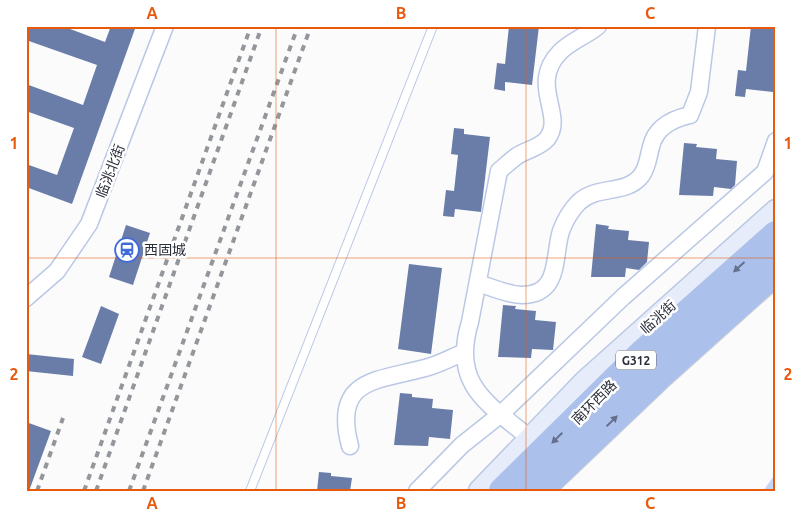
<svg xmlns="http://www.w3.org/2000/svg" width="802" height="517" font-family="Ubuntu,'Noto Sans SC',sans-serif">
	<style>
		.green { fill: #c5d5f8 }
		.building { fill: #697da8 }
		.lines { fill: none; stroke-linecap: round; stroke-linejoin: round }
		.lane-casing { stroke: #bbc8e5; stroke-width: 10 }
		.street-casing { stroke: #bbc8e5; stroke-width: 19 }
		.secondary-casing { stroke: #bbc8e5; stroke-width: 25 }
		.highway-casing { stroke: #d4d5d7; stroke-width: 30 }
		.lane { stroke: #fff; stroke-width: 8 }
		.street { stroke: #fff; stroke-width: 16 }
		.secondary { stroke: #e6ecf9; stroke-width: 22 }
		.highway { stroke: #acc0ec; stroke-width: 28 }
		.rail { stroke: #93969b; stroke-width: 4; stroke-dasharray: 6 6; stroke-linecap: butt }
		.oneway { fill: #64708a }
		.grid { fill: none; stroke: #e8590c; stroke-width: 1; stroke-opacity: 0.55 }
		.labels { text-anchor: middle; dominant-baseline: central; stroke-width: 5; stroke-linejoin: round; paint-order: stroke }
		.shield { fill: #fff; stroke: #696d74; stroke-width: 1 }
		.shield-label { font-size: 12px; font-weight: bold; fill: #292e39 }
		.street-label { font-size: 14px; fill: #292e39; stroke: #fff }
		.poi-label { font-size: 14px; fill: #292e39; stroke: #fff; text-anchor: start }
		.neatline { fill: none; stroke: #e8590c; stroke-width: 2 }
		.grid-label { font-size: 16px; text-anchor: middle; font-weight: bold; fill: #e8590c }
	</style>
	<rect width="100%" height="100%" fill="#fbfbfb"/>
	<path class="green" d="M776 473V491H763Z"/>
	<path class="building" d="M26 26H62L105 42 111 26H136L72 204 26 187V164L57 175 74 128 26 111V84L83 105 97 65 26 40Z
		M509 26H539L532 85 505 82V91L494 89 497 63 505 64Z
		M751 26H776L773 92 746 89 745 97 735 96 738 70 746 71Z
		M454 128 464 129V134L490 137 481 212 455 209 454 217 443 216 446 190 454 191 458 155 451 154Z
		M684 143 697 144 696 147 717 149 716 159 737 161 735 185 731 189 714 187 713 196 679 195Z
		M596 224 609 226 608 229 629 231 628 240 649 242 647 262 639 270 626 268 625 277H591Z
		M126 225 150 233 133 285 109 277Z
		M409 264 442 268 431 354 398 349Z
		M503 305 516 306 515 309 536 311 535 320 556 322 553 350 532 349 531 358 498 357Z
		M101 306 119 314 101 364 82 357Z
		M26 354 74 359 73 376 26 371Z
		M400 393 412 394V397L433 399 432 408 453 410 450 439 429 437 428 446 394 445Z
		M26 422 51 431 29 491H26Z
		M319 472 331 473V476L352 478 350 491H317Z"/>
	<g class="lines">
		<g class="lane-casing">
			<path id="lane" d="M250 491 433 26"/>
		</g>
		<g class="street-casing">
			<path id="street" d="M478 283C491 287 508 295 522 295 561 295 553 256 561 231 565 220 571 210 579 202 597 185 626 195 641 176 648 167 648 157 651 147 655 128 672 119 690 115L699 92 707 26
				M26 298 57 271 89 224 165 26
				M531 439C487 403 451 385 470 322L499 171C505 166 510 161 517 156 526 150 539 148 547 139 566 115 528 85 560 52 571 41 586 36 598 26
				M350 446C332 378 377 381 425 368 438 365 452 357 465 352
				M417 491 462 445 501 414 623 297 765 172 776 141"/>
		</g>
		<g class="secondary-casing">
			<path id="secondary" d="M480 491 586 381 776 211"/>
		</g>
		<g class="highway-casing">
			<path id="highway" d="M503 491 642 354 776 235
				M538 491 662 373 776 271"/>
		</g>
		<use href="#lane" class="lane"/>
		<use href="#street" class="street"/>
		<use href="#secondary" class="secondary"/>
		<use href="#highway" class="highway"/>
		<path class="rail" d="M37 491 63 418
			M84 491 251 26
			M96 491 262 26
			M129 491 298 26
			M143 491 311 26"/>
	</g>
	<defs><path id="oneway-solid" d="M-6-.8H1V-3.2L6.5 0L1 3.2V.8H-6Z" transform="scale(1.25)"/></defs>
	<g class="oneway">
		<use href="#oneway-solid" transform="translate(739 267) rotate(138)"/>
		<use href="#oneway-solid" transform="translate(612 421) rotate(-44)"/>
		<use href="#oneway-solid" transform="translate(557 438) rotate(135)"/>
	</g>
	<path class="grid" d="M276 26V491M526 26V491M26 258H776"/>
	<defs>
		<g id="station-ring" transform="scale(1.25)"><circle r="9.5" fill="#fff" stroke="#3f6adb" stroke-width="1.5"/><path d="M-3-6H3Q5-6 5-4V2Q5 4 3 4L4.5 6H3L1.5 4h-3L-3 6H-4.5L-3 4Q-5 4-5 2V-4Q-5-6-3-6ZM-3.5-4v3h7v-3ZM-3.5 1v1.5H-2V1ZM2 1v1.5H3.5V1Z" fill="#3f6adb"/></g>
	</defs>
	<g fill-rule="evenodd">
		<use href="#station-ring" x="127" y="250"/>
	</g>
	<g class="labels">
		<rect class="shield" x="616" y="350.5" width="40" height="19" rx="4"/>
		<g class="shield-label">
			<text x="636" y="360">G312</text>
		</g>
		<g class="street-label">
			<text transform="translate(110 171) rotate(-69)">临洮北街</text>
			<text transform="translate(658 317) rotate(-42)">临洮街</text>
			<text transform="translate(594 402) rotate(-45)">南环西路</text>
		</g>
		<g class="poi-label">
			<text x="144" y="250">西固城</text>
		</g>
	</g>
	<rect width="802" height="517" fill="none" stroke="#ffffff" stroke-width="55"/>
	<rect x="28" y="28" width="746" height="462" class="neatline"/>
	<g class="grid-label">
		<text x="152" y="19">A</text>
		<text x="401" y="19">B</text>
		<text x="650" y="19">C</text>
		<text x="14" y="149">1</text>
		<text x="788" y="149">1</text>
		<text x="14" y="380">2</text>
		<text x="788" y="380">2</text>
		<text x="152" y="509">A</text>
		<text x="401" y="509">B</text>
		<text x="650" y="509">C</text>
	</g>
</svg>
